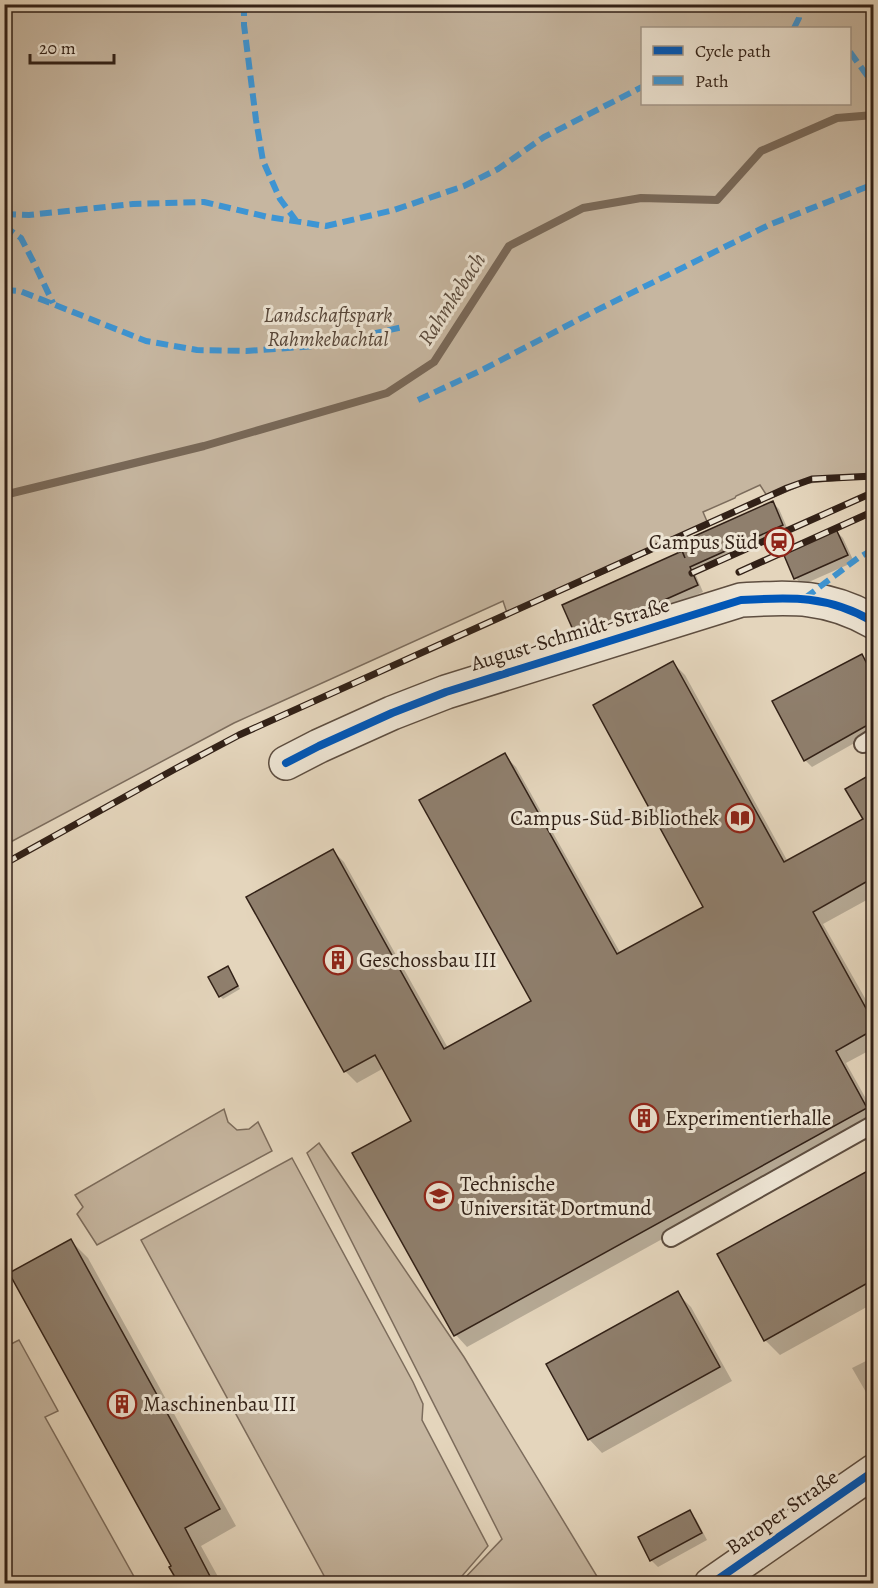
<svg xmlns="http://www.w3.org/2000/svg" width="878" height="1588" font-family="Alegreya,serif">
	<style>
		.green { fill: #c6b6a0; stroke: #7c6c5c; stroke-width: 1.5; fill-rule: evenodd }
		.shadow { fill: #0003 }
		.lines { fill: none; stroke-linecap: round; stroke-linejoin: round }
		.stream { stroke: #786858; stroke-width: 8 }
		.building { fill: #8f7f6d; stroke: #322117; stroke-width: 1.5 }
		.lane-casing { stroke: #5e4e40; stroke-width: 20 }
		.street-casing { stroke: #5e4e40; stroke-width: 36 }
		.lane { stroke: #ede4d3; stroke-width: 16 }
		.street { stroke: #ede4d3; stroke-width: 33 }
		.rail-casing { stroke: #322117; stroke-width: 7 }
		.rail { stroke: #ede4d3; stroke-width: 4.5; stroke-dasharray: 14; stroke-linecap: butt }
		.quiet { stroke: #3d95d4; stroke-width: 6; stroke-dasharray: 12 6; stroke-linecap: butt }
		.cycleway-casing { stroke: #ede4d3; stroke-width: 11 }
		.cycleway { stroke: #0057b8; stroke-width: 8 }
		.labels { text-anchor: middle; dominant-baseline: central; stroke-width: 6; stroke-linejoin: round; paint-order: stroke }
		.park-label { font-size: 21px; font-style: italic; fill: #574639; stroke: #ede4d3 }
		.poi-label { font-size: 21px; fill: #322117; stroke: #ede4d3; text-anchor: start }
		.street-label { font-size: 21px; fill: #322117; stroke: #ede4d3 }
		.water-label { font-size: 22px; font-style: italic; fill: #5b4b3d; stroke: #ede4d3 }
	</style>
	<rect width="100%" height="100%" fill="#e4d5bc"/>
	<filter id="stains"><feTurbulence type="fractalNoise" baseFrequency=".00333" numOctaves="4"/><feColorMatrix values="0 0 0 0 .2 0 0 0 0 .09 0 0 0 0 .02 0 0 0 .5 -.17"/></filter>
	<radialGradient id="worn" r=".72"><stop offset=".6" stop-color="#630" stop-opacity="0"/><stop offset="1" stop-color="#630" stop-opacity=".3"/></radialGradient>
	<path class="green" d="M5 4 873 5V479H850L806 483 769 499 760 485 736 496 735 498 703 512 709 526 508 616 503 601 234 723 5 845ZM642 28H850V104H642Z
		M224 1109 228 1122 237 1130 249 1129 258 1122 272 1151 97 1245 77 1214 83 1207 75 1195Z
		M319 1143 464 1357 601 1583H460L502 1539 307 1153Z
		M292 1158 413 1382 423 1404 422 1420 488 1546 456 1583H328L141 1240Z
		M19 1340 58 1411 45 1417 137 1582 133 1583H5V1347Z"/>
	<path class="shadow" d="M773 503 779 509 789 532 695 573 703 592 642 619 582 638 576 632 682 553 687 558Z
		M836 531 843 538 854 562 802 585 796 578Z
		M861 656 868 663 874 673V732L812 767 805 760Z
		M673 663 685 675 788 862 865 820 848 789 874 775V896L823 924 874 1014V1048L846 1063 874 1113V1122L467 1347 456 1335 354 1153 413 1121 384 1068 357 1083 345 1071 333 851 344 862 448 1048 534 1001 504 755 516 767 621 954 705 907Z
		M228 968 240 989 223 999 220 996Z
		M874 1169V1303L780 1355 765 1340 719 1255Z
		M71 1241 88 1258 236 1526 201 1546 222 1584H180L173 1567Z
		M677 1293 691 1307 732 1381 602 1453 589 1439Z
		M874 1357V1406L852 1368Z
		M689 1512 696 1519 707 1540 658 1567 651 1560Z
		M809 1579 813 1584H803Z"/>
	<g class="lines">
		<path class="stream" d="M4 495 204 446 387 393 434 362 509 246 583 208 641 198 717 200 761 151 837 118 874 115"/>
	</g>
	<path class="building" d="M773 501 783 525 690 567 698 585 635 613 574 632 562 605 682 551 685 558 679 543Z
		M836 529 848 555 794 579 783 553Z
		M862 654 873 676V722L804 761 772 701Z
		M673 661 784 862 863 819 845 789 873 773V878L813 912 873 1021V1030L836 1051 867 1108 454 1336 352 1153 411 1121 375 1055 344 1072 246 897 333 849 444 1049 531 1001 419 800 505 753 617 954 703 907 593 705Z
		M228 966 238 986 219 997 208 977Z
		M873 1168V1280L764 1341 717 1254Z
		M71 1239 220 1509 185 1528 214 1584H179L169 1567 171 1566 9 1273Z
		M678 1291 720 1367 588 1440 546 1364Z
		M690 1510 702 1533 650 1561 638 1537Z"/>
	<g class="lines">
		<g class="lane-casing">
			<path id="lane" d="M863 744 874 737
				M671 1238 874 1124"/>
		</g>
		<g class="street-casing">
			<path id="street" d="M286 763 319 746 392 713 446 692 741 600C791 597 828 595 874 622
				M711 1584 874 1471"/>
		</g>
		<use href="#lane" class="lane"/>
		<use href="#street" class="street"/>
		<g class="rail-casing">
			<path id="rail" d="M739 572 874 511
				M692 573 874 492
				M4 864 175 769 239 735 787 488 812 479 874 476"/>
		</g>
		<use href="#rail" class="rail"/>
		<path class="quiet" d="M244 4V25L256 120 263 161 280 199 297 222
			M794 28 799 18 800 4
			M850 52 874 85
			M4 214 29 215 133 204 204 202 268 217 326 226 394 210 464 186 498 169 544 137 642 87
			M4 226 21 238 34 263 53 303
			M4 290 20 291 146 341 197 350 246 351 316 346 403 327
			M418 400 484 369 593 312 771 224 874 184
			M805 598 858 558 874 549"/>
		<g class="cycleway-casing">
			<path id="cycleway" d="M286 763 319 746 392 713 446 692 741 600C791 597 828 595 874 622
				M711 1584 874 1471"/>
		</g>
		<use href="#cycleway" class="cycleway"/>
	</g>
	<defs>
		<g id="station-ring" transform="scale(1.5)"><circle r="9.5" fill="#ede4d3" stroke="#8f2418" stroke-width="1.5"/><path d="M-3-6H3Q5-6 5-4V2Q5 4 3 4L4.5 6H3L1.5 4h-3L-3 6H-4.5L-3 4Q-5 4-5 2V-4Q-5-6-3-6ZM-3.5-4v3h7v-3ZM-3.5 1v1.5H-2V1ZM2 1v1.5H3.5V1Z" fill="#8f2418"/></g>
		<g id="library-ring" transform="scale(1.5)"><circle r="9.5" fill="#ede4d3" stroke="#8f2418" stroke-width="1.5"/><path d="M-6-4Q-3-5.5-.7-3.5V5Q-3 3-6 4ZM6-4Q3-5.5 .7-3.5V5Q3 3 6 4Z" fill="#8f2418"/></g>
		<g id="building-ring" transform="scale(1.5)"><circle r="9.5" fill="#ede4d3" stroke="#8f2418" stroke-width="1.5"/><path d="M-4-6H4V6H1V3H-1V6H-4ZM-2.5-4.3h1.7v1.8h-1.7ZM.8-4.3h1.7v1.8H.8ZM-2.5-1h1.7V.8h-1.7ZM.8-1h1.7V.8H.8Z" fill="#8f2418"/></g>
		<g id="university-ring" transform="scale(1.5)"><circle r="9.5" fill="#ede4d3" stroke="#8f2418" stroke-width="1.5"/><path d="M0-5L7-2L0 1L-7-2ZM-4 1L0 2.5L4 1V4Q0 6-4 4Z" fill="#8f2418"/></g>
	</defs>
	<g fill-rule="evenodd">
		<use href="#station-ring" x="779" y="542"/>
		<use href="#library-ring" x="740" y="818"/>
		<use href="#building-ring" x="338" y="960"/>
		<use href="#building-ring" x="644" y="1118"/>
		<use href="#university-ring" x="439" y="1196"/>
		<use href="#building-ring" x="122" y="1404"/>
	</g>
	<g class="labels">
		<g class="park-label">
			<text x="328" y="315">Landschaftspark<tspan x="328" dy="24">Rahmkebachtal</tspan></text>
		</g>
		<g class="poi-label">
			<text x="758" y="542" text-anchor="end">Campus Süd</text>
			<text x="719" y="818" text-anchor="end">Campus-Süd-Bibliothek</text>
			<text x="359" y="960">Geschossbau III</text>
			<text x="665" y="1118">Experimentierhalle</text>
			<text x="460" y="1184">Technische<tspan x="460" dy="24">Universität Dortmund</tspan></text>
			<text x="143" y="1404">Maschinenbau III</text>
		</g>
		<g class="street-label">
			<text transform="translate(570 634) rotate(-17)">August-Schmidt-Straße</text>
			<text transform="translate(782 1512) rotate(-35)">Baroper Straße</text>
		</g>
		<g class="water-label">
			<text transform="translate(452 299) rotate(-57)">Rahmkebach</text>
		</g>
	</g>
	<rect width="878" height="1588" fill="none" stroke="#e4d5bc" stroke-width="24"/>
	<rect x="6" y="6" width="866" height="1576" fill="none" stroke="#322117" stroke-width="3"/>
	<rect x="12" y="12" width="854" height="1564" fill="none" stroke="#322117" stroke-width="1.5"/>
	<rect x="641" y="27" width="210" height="78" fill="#ede4d3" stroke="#a29688" stroke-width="1.5"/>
	<rect x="653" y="46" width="30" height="9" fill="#0057b8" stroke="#a29688" stroke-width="1.5"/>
	<text x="695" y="57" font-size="18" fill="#322117">Cycle path</text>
	<rect x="653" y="76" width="30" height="9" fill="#3d95d4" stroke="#a29688" stroke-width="1.5"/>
	<text x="695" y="87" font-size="18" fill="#322117">Path</text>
	<path d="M30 54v9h84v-9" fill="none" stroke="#322117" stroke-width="3"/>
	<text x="39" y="54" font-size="18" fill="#322117" stroke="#ede4d3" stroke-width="4.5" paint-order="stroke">20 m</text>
	<rect width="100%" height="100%" filter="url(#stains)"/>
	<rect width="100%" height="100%" fill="url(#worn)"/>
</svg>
